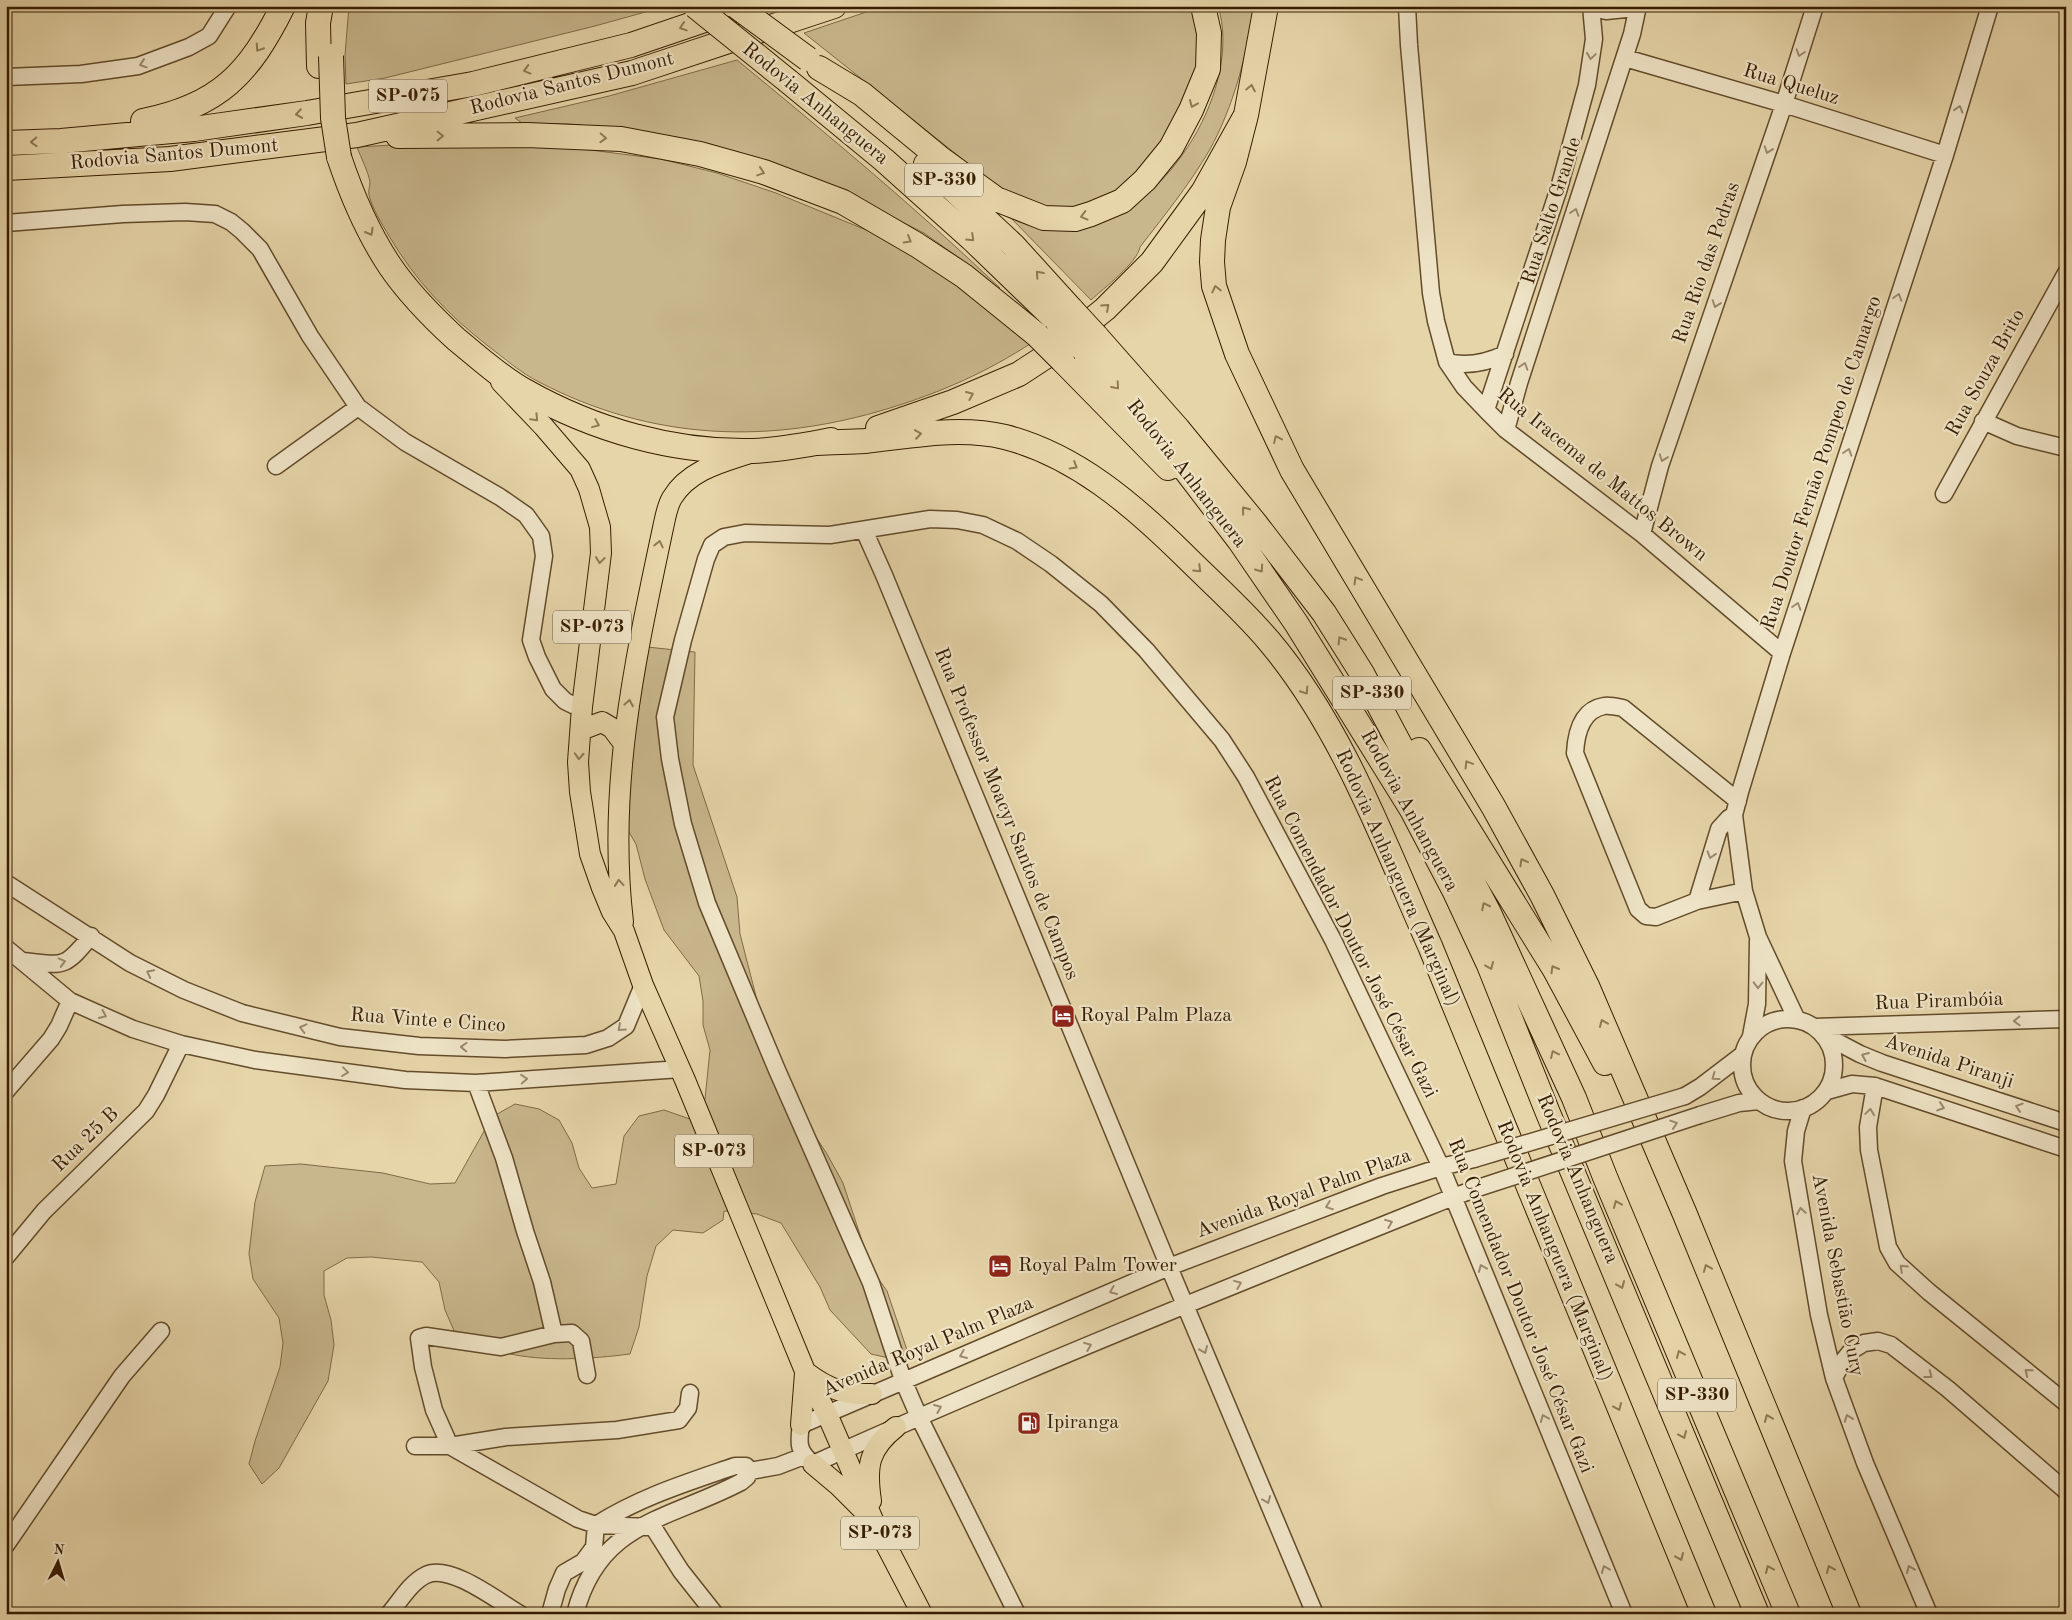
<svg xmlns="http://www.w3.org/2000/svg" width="2072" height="1620" font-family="'Old Standard TT',serif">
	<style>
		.green { fill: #c8b68c; stroke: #806a46 }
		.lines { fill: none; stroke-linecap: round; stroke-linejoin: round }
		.minor-casing { stroke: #634b2a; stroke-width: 19 }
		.major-casing { stroke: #371d00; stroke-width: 22 }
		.highway-casing { stroke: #371d00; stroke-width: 26 }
		.minor { stroke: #efe4c7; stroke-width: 16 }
		.major { stroke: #e6d5a9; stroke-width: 20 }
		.highway { stroke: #e6d5a9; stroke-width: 24 }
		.minor-bridge-casing { stroke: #634b2a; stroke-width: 19; stroke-linecap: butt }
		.highway-bridge-casing { stroke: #371d00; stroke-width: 26; stroke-linecap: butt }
		.minor-bridge { stroke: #efe4c7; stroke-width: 16 }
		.highway-bridge { stroke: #e6d5a9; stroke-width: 24 }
		.oneway { stroke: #8e7954 }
		.oneway2 { stroke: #9c8a6d }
		.labels { text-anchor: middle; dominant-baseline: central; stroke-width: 4.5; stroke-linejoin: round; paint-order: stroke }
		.shield { fill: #efe4c7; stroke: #6e593c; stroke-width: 1 }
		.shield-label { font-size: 19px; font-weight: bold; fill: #371d00 }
		.street-label { font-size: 20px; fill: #371d00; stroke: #efe4c7 }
		.poi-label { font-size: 20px; fill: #371d00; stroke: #efe4c7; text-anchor: start }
	</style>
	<rect width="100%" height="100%" fill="#e6d5a9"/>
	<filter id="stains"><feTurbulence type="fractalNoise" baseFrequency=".004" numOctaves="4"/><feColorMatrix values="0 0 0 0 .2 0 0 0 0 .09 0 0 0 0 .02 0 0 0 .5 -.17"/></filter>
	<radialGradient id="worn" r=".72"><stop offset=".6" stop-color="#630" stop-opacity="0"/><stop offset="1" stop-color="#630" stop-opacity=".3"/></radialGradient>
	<path class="green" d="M349 6H667L595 26 385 78 346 84 345 55Z
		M884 6H1198L1200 74 1147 171 1093 206 1050 209 1000 189 804 33Z
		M1218 6H1255C1246 56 1234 106 1209 151 1189 185 1164 216 1140 247 1138 262 1103 289 1091 300L1007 214C1023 217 1077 228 1089 225 1169 207 1243 86 1218 6Z
		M737 60C827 134 916 208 1000 288H996L962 260 924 233 876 209 618 129 570 124 522 123 515 118 609 96Z
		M447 142 543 144 661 159 717 173 776 193 876 234 920 258 1033 342C987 372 942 392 890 408 770 445 652 441 539 382 521 373 504 358 488 346 448 315 415 280 389 236 382 224 372 208 369 195 368 191 370 186 370 182 368 171 361 158 357 147Z
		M647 647 695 652 693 765 737 897 740 934 766 1035 814 1134 827 1154 843 1183 871 1268 887 1291 908 1353 898 1360 871 1354 830 1310 820 1287 781 1223 757 1214 724 1211 723 1220 703 1233 673 1230 656 1246 647 1276 639 1327 630 1354C591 1359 544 1362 506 1353 489 1349 471 1339 455 1333L445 1310 439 1282 422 1262 371 1257 347 1258 324 1271V1295L331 1320 334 1345 328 1381 279 1468 262 1484 249 1464 255 1441 280 1367 283 1343 279 1318 253 1279 249 1254 255 1202 265 1166 301 1164 383 1173 430 1184 455 1183 492 1117 515 1104 539 1109 559 1120 572 1143 579 1168 592 1188 616 1184 624 1136 639 1116 664 1110 690 1119 695 1123 705 1099 710 1050 703 1025V1001L699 976 664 930 645 879 636 844 623 822 618 717 622 684 627 660Z"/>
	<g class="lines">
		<g class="minor-casing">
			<path id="minor" d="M1407 6 1409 45 1431 293 1436 321 1447 362 1464 387 1486 410 1506 430 1642 534 1782 653
				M1591 8 1606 11 1636 8
				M1625 58 1784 104 1945 155
				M6 77 81 74 138 66 189 47 209 36 228 6
				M6 223 123 214 185 212 215 214 231 222 242 231 260 249 310 336 358 407 405 442 500 497 526 515 541 536 544 556 531 640 537 657 553 689 565 701 573 705 582 707
				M1447 362C1468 367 1486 363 1505 354
				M1486 410 1559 188 1587 85 1594 39 1591 6
				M1983 421 2017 436 2066 448
				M1506 430 1519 383 1632 34 1638 6
				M276 466 358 407
				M1944 494 2066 273
				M864 530 884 575 1169 1267 1315 1614
				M1642 534 1660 466 1784 104 1815 6
				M1738 801 1623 708C1618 707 1609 705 1604 706 1581 710 1576 735 1575 753L1638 909 1646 916 1656 917 1697 901 1744 891
				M6 883 130 963 184 990 242 1013 340 1037 419 1046 505 1049 586 1045 608 1038 626 1026 643 985
				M1697 901 1719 829 1729 818 1734 815
				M6 948 70 1001 133 1029 181 1044 255 1060 405 1080 476 1083 681 1069
				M22 961C64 965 63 970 91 936
				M1742 1065a46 46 0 1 1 92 0a46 46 0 1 1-92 0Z
				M1797 1020 1758 937 1744 891 1734 815 1740 792 1782 653 1945 155 1990 6
				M1814 1027 2066 1019
				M1822 1034 1860 1054 1882 1063 2066 1123
				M1751 1036 1757 1004 1758 941
				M476 1083 504 1158 525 1231 542 1282 554 1334
				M1875 1086 1868 1127 1869 1150 1888 1247 1897 1263 1929 1292 2066 1403
				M6 1091 51 1039 59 1026 70 1001
				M1827 1091 1852 1084 1875 1086 2066 1149
				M1685 1096 1700 1087 1742 1055
				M1803 1108 1796 1131 1793 1161 1819 1315 1834 1378 1865 1463 1929 1614
				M1700 1115 1739 1103 1759 1101
				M1474 1159 1441 1167 1382 1186 1169 1267 801 1425C798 1444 798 1451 813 1464 1024 1369 1239 1283 1453 1197L1478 1188
				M6 1257 44 1211 146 1111 156 1095 181 1044
				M587 1375 581 1341 572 1333 554 1334 501 1347 426 1336 419 1338 423 1367 434 1410 450 1446 578 1519 596 1525 653 1527 681 1571 715 1614
				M1834 1378 1843 1361 1851 1351 1864 1343 1878 1341 1891 1345 1948 1389 2066 1491
				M415 1446H450L506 1437 617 1430 679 1420 688 1408 690 1393
				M750 1471 778 1466 804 1456
				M6 1545 122 1376 161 1331
				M389 1614C400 1601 411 1582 426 1575 450 1563 499 1602 520 1614
				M550 1614 557 1589 564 1573 583 1562 594 1547 596 1525C640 1497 686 1483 735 1466H746L750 1471 747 1477 741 1482C669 1520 599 1521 575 1614
				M1017 1614 919 1417 903 1380 871 1283 777 1070 707 903 683 824 670 759 665 717 683 640 706 559 712 545 724 537 745 533 830 535 930 519 957 520 983 525 1017 541 1051 564 1101 604 1146 650 1222 740 1246 777 1333 940 1441 1167 1624 1614"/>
		</g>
		<g class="major-casing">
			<path id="major" d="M501 382 544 427 580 469 589 489 600 527 601 553 582 707 578 762 580 792 590 854 602 888 612 912 624 931 643 985 685 1080 805 1371 827 1414 873 1520 922 1614
				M581 730 602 722 612 728 624 744
				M623 922C607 786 635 660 663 528 665 519 667 506 672 498 688 471 719 463 747 454
				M807 1373C828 1389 846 1395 872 1394
				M801 1425 805 1373
				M813 1464 838 1485 865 1512
				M871 1501C866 1467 868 1449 896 1427"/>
		</g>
		<g class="highway-casing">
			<path id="highway" d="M319 66 318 23 321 6
				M819 68 862 94 941 159 996 199 1044 218 1075 219 1091 214 1122 201 1145 180 1171 148 1191 110 1208 69 1209 33 1203 6
				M788 81 884 160 972 239 1057 321
				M1246 115 1234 162 1218 207 1213 240 1212 262 1214 286 1237 354 1292 470 1493 806 1542 895 1587 986 1684 1212 1849 1614
				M143 121C219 106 249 74 283 6
				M398 136 527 135 621 139 700 154 764 172 843 202 917 245 964 276 1037 335
				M6 143 61 141 194 129 307 113 473 84 631 45 746 6
				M339 157C352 196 368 233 390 266 409 294 432 317 456 339 478 357 501 378 525 391 594 430 674 453 753 451 778 450 806 445 831 440
				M926 164 1013 245 1072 310
				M6 168 170 159 357 135 632 73 834 6
				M1096 336 1178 429 1255 523 1324 613 1363 675 1488 911 1574 1098 1605 1177 1788 1614
				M1084 350 1158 434 1239 540 1296 623 1412 810 1455 892 1489 965 1548 1113 1757 1614
				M1062 360 1168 468
				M878 428 953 402 1019 374 1048 355 1105 309 1152 262 1203 192 1246 115 1266 6
				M817 443C833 442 849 442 865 441 912 436 958 426 1005 437 1075 455 1132 504 1182 553 1211 582 1242 609 1269 641 1343 729 1383 841 1430 946L1704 1614
				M1419 750 1555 970 1605 1063"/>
		</g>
		<use href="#minor" class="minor"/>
		<use href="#major" class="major"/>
		<use href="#highway" class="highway"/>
		<g class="minor-bridge-casing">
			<path id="minor-bridge" d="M1474 1159 1685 1096
				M1478 1188 1700 1115"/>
		</g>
		<g class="highway-bridge-casing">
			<path id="highway-bridge" d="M695 6 788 81
				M736 6 808 59
				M331 56 333 118 339 157
				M1072 310 1096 336
				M1057 321 1084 350
				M1037 335 1062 360"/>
		</g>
		<use href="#minor-bridge" class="minor-bridge"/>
		<use href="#highway-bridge" class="highway-bridge"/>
	</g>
	<defs><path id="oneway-chevron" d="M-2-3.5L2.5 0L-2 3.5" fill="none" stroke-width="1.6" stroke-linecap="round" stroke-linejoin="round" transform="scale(1.25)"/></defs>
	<g class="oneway">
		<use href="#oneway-chevron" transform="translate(683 27) rotate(162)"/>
		<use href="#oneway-chevron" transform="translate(259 48) rotate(123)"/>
		<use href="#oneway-chevron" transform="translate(527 70) rotate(165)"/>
		<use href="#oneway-chevron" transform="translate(1251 88) rotate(-79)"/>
		<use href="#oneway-chevron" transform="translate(1193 104) rotate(113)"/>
		<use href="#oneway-chevron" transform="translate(299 114) rotate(172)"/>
		<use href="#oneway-chevron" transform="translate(440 136)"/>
		<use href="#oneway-chevron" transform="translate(603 138) rotate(3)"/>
		<use href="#oneway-chevron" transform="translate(34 142) rotate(178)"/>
		<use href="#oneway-chevron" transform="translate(761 172) rotate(18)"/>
		<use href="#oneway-chevron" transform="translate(1084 216) rotate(165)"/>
		<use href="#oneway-chevron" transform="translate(370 232) rotate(60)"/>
		<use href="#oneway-chevron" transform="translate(971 238) rotate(43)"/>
		<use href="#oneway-chevron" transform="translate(908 240) rotate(30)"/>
		<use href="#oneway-chevron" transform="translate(1039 274) rotate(-132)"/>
		<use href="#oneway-chevron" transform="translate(1216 289) rotate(-103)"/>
		<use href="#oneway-chevron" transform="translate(1106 307) rotate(-42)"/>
		<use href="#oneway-chevron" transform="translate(1116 386) rotate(49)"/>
		<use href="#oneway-chevron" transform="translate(970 395) rotate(-23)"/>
		<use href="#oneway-chevron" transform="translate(535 418) rotate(46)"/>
		<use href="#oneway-chevron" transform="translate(596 424) rotate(22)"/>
		<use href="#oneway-chevron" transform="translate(918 434) rotate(-8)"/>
		<use href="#oneway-chevron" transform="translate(1277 439) rotate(-115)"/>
		<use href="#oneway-chevron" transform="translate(1074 466) rotate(31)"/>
		<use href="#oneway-chevron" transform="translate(1245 510) rotate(-129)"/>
		<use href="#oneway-chevron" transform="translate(659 544) rotate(-78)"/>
		<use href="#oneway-chevron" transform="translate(600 560) rotate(96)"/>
		<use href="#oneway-chevron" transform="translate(1198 569) rotate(44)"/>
		<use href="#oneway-chevron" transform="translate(1260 569) rotate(55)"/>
		<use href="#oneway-chevron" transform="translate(1357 580) rotate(-121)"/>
		<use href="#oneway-chevron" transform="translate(1341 640) rotate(-122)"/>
		<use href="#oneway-chevron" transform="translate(1305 691) rotate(57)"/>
		<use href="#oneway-chevron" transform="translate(629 703) rotate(-80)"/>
		<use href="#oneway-chevron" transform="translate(579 756) rotate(93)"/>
		<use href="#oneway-chevron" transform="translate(1468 764) rotate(-121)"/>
		<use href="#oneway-chevron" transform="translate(1523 862) rotate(-119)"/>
		<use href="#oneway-chevron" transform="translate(619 883) rotate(-95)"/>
		<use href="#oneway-chevron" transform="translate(1485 906) rotate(-117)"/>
		<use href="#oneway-chevron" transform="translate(1490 966) rotate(67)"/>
		<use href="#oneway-chevron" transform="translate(1554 969) rotate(-120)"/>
		<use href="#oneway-chevron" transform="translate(1603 1023) rotate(-113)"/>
		<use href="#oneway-chevron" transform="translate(1554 1054) rotate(-115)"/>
		<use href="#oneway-chevron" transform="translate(1617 1204) rotate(-113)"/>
		<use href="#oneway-chevron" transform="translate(1707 1268) rotate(-112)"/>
		<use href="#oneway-chevron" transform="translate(1621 1285) rotate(67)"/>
		<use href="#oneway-chevron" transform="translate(1680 1354) rotate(-113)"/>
		<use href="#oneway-chevron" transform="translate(1618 1407) rotate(67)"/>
		<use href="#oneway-chevron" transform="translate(1768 1418) rotate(-112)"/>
		<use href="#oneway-chevron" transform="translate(1683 1435) rotate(67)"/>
		<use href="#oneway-chevron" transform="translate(1680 1557) rotate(67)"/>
		<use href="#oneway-chevron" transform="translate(1769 1569) rotate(-113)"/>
		<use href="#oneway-chevron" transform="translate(1830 1569) rotate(-113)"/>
	</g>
	<g class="oneway2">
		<use href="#oneway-chevron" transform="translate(1800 53) rotate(108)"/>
		<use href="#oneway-chevron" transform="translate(1591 56) rotate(98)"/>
		<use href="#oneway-chevron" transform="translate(143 64) rotate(162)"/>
		<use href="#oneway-chevron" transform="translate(1959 109) rotate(-73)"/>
		<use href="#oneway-chevron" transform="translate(1768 150) rotate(109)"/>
		<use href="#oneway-chevron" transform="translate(1575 212) rotate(-72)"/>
		<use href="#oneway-chevron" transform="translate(1898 297) rotate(-72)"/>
		<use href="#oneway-chevron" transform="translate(1716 304) rotate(109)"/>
		<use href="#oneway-chevron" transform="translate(1524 366) rotate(-72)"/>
		<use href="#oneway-chevron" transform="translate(1848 452) rotate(-72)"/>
		<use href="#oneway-chevron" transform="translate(1663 458) rotate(109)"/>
		<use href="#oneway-chevron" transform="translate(1797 606) rotate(-72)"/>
		<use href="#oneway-chevron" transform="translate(1711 855) rotate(107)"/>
		<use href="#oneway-chevron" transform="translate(62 962) rotate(-15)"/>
		<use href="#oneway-chevron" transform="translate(150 973) rotate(-153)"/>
		<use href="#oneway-chevron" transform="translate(1758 985) rotate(91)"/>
		<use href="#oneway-chevron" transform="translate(103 1015) rotate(24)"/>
		<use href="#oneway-chevron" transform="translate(2017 1021) rotate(178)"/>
		<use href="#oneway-chevron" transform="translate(303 1028) rotate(-166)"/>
		<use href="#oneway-chevron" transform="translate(621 1028) rotate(138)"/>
		<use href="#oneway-chevron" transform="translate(464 1047) rotate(-178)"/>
		<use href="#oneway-chevron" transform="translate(1865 1056) rotate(-157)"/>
		<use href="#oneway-chevron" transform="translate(345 1072) rotate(7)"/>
		<use href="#oneway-chevron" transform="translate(1715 1077) rotate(144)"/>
		<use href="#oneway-chevron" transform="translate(524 1079) rotate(-4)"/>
		<use href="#oneway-chevron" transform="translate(1941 1107) rotate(18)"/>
		<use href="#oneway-chevron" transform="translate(2019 1107) rotate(-162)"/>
		<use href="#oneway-chevron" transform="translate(1870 1112) rotate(-82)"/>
		<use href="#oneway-chevron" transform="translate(1674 1124) rotate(-18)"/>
		<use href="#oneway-chevron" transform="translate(1329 1206) rotate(159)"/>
		<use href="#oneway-chevron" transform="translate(1801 1211) rotate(-99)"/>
		<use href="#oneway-chevron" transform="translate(1389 1223) rotate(-22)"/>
		<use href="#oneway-chevron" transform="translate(1482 1268) rotate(-112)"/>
		<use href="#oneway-chevron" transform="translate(1903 1268) rotate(-136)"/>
		<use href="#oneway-chevron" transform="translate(1238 1284) rotate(-22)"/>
		<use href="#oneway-chevron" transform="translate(1113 1291) rotate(157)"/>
		<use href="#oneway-chevron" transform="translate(1088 1346) rotate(-22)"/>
		<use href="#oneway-chevron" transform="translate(1204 1350) rotate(67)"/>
		<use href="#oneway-chevron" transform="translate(963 1355) rotate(157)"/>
		<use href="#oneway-chevron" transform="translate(2028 1372) rotate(-141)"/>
		<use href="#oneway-chevron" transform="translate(1929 1375) rotate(38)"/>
		<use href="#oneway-chevron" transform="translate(938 1408) rotate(-23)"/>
		<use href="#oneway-chevron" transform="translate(1544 1418) rotate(-112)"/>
		<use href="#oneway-chevron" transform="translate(1848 1418) rotate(-110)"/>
		<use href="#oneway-chevron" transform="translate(1267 1500) rotate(67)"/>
		<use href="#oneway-chevron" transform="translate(1605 1569) rotate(-112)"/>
		<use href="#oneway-chevron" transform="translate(1910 1569) rotate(-113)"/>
	</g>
	<defs>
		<g id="hotel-square" transform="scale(1.25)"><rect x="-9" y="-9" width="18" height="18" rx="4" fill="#8f2418" stroke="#efe4c7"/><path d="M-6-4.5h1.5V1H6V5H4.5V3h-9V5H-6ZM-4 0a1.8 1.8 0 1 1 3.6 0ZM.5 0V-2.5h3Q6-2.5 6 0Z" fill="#fff"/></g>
		<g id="fuel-square" transform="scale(1.25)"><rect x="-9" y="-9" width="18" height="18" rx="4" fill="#8f2418" stroke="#efe4c7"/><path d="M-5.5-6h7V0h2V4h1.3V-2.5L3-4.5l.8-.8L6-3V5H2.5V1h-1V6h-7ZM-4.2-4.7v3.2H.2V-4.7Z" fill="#fff"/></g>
	</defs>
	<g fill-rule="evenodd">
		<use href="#hotel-square" x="1063" y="1016"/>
		<use href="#hotel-square" x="1000" y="1266"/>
		<use href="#fuel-square" x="1029" y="1423"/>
	</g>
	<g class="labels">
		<g class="shield">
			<rect x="369" y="79.5" width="78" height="33" rx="4"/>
			<rect x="905" y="163.5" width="78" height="33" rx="4"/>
			<rect x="553" y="610.5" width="78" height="33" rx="4"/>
			<rect x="1333" y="676.5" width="78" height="33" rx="4"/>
			<rect x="675" y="1134.5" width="78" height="33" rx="4"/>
			<rect x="1658" y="1378.5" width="78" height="33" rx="4"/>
			<rect x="841" y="1516.5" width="78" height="33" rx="4"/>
		</g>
		<g class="shield-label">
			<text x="408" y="96">SP-075</text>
			<text x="944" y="180">SP-330</text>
			<text x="592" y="627">SP-073</text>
			<text x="1372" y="693">SP-330</text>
			<text x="714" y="1151">SP-073</text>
			<text x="1697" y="1395">SP-330</text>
			<text x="880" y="1533">SP-073</text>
		</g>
		<g class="street-label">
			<text transform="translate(572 84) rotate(-14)">Rodovia Santos Dumont</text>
			<text transform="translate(1791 85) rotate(17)">Rua Queluz</text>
			<text transform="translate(815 104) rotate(39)">Rodovia Anhanguera</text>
			<text transform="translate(174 155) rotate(-5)">Rodovia Santos Dumont</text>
			<text transform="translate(1552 211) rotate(-72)">Rua Salto Grande</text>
			<text transform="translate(1707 263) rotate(-71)">Rua Rio das Pedras</text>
			<text transform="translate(1986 373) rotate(-61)">Rua Souza Brito</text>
			<text transform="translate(1822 463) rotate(-72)">Rua Doutor Fernão Pompeo de Camargo</text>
			<text transform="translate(1186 474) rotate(52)">Rodovia Anhanguera</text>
			<text transform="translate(1602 475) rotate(39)">Rua Iracema de Mattos Brown</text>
			<text transform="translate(1409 811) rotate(61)">Rodovia Anhanguera</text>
			<text transform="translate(1006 814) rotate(68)">Rua Professor Moacyr Santos de Campos</text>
			<text transform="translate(1397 878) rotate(66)">Rodovia Anhanguera (Marginal)</text>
			<text transform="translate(1350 937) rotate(63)">Rua Comendador Doutor José César Gazi</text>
			<text transform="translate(1939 1002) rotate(-2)">Rua Pirambóia</text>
			<text transform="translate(428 1021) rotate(4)">Rua Vinte e Cinco</text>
			<text transform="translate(1949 1062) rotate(18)">Avenida Piranji</text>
			<text transform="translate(86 1140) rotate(-44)">Rua 25 B</text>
			<text transform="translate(1577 1179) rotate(67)">Rodovia Anhanguera</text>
			<text transform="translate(1304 1194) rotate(-20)">Avenida Royal Palm Plaza</text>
			<text transform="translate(1554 1251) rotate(68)">Rodovia Anhanguera (Marginal)</text>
			<text transform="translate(1837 1275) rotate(79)">Avenida Sebastião Cury</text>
			<text transform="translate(1520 1306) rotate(68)">Rua Comendador Doutor José César Gazi</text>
			<text transform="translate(928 1347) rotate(-23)">Avenida Royal Palm Plaza</text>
		</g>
		<g class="poi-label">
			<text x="1080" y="1016">Royal Palm Plaza</text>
			<text x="1018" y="1266">Royal Palm Tower</text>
			<text x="1046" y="1423">Ipiranga</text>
		</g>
	</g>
	<rect width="2072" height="1620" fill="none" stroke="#e6d5a9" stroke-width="25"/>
	<rect x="8" y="8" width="2057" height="1605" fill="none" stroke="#371d00" stroke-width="2.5"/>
	<rect x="12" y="12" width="2047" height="1595" fill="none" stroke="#371d00"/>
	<g transform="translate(58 1562) rotate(5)" stroke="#efe4c7" stroke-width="4" paint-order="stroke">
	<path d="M0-4L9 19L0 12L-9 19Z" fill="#371d00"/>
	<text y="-8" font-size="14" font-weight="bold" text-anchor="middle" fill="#371d00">N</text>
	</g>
	<rect width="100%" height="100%" filter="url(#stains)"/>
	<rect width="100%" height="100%" fill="url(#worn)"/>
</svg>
